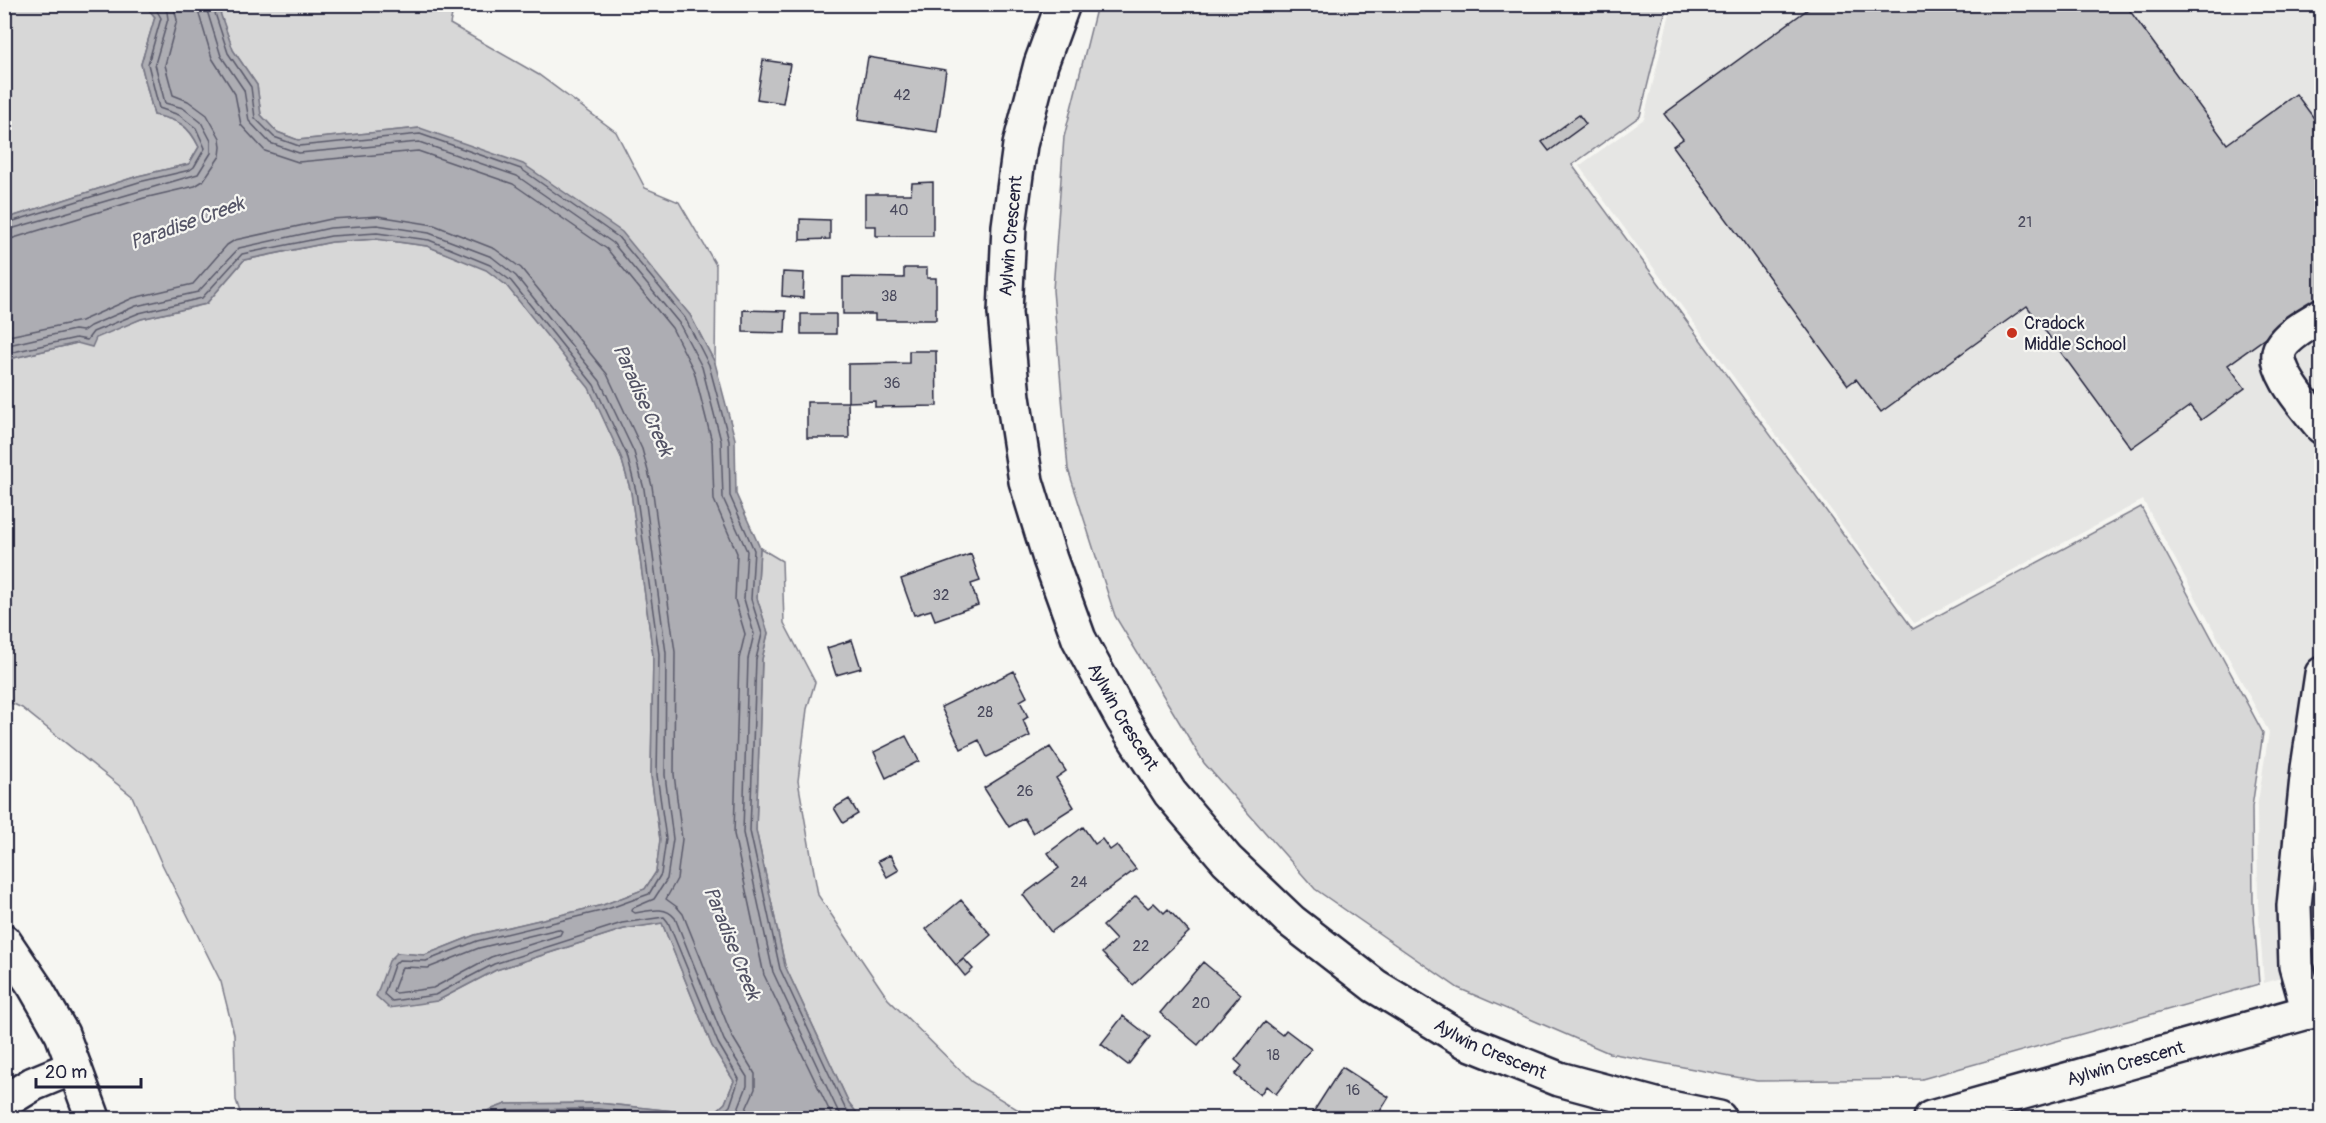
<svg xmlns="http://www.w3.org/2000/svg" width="2326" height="1123" font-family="Pangolin,sans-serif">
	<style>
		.built { fill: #e6e6e4 }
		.green { fill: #d7d7d7; stroke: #7c7c89; stroke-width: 1.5 }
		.water { fill: #adadb3; stroke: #757583; stroke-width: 1.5 }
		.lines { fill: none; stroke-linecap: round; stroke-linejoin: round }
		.shore { stroke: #5a5a6b; stroke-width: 1.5 }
		.building { fill: #c2c2c4; stroke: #22223b; stroke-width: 1.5 }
		.minor-casing { stroke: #22223b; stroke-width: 38 }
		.minor { stroke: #f6f6f2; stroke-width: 33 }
		.poi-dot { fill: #c8321e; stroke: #f6f6f2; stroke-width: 2 }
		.labels { text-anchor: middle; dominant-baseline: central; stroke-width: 4.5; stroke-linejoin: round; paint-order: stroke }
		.number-label { font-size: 15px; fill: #4a4a5d }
		.street-label { font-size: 18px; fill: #22223b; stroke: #f6f6f2 }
		.poi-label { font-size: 18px; fill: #22223b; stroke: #f6f6f2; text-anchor: start }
		.water-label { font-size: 20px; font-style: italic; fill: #535365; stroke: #f6f6f2 }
	</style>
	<rect width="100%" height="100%" fill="#f6f6f2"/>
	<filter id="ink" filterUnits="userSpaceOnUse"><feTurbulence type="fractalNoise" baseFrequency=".0167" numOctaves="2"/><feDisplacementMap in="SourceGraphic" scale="12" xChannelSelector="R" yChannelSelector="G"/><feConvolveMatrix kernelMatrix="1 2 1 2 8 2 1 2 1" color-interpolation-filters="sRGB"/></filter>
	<g filter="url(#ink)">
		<path class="built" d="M1672 5H2321V967L2264 983 2258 903 2257 808 2269 732 2143 500 1914 623 1579 166 1644 119Z"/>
		<path class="green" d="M5 5H145L155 17 141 64 154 115C178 120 188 124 199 147L189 164 138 176 5 219Z
			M217 5H454L450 24 539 75 616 132 645 188 679 202 716 265 715 363 690 315 420 128 298 140 277 132 261 115 257 85 233 50Z
			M1097 5H1667L1640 116 1572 165 1913 629 2141 507 2263 733 2252 807 2253 903 2259 984 1922 1079 1757 1081 1609 1053 1458 988 1315 889 1204 763 1115 616 1068 469 1053 290 1064 137Z
			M376 239 427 246 486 269 506 285 589 387 621 457 631 492 653 655 651 776 660 840 656 872 645 889 603 905 475 935 425 955 397 953 437 1001 496 970 624 929 662 923 712 1046 734 1081 725 1103 712 1115 598 1103 506 1104 468 1118H242L236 1100 234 1034 221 982 160 860 132 796 22 708 5 700V360L77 343 141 319 206 304 244 260 332 242Z
			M760 548 782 561 784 623 815 682 807 709 798 781 818 895 888 999 972 1082 1032 1118H861L849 1103 785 966 756 830 762 659 768 633 757 598Z"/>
		<path class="water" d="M217 4 233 50 257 85 261 115 277 132 298 140 420 128 523 164 622 232 690 315 715 363 735 439 736 494 760 548 757 598 768 633 762 659 756 830 785 966 849 1103 861 1118H468L506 1104 598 1103 712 1115 725 1103 734 1081 712 1046 662 923 624 929 496 970 437 1001 389 1008 376 996 389 961 397 953 425 955 475 935 603 905 645 889 656 872 660 839 651 776 653 655 631 492 621 457 589 388 506 285 486 270 427 246 376 239 332 242 244 260 206 304 141 319 96 338 92 347 77 343 5 360V219L138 176 189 164 199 147C188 124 178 120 154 115L141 64 155 17 145 5Z"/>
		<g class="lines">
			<path class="shore" d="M196 4 212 58 235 94 241 125 265 151 298 162 418 151 513 184 607 249 672 328 694 371 712 442 714 500 737 553 735 600 745 634 739 659 734 834 764 975 833 1118
				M205 4 221 56 244 90 249 121 270 143 299 153 419 142 517 176 613 243 679 323 702 367 721 441 723 498 747 551 744 599 754 634 748 659 743 833 773 972 837 1109 844 1118
				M212 4 228 53 251 87 255 118 274 137 299 146 420 134 521 169 618 237 685 318 709 365 729 440 730 496 754 550 751 599 762 634 756 659 750 831 780 969 844 1106 854 1118
				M4 224 139 182 190 170 194 167 205 148 196 128 179 115 159 108 148 64 161 18 153 4
				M4 231 198 174 211 153V141L201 122 183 108 165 103 155 64 168 19 167 12 162 4
				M4 241 144 198 195 186 203 181 220 156 221 147 220 138 207 115 188 101 173 95 165 65 177 20 173 4
				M4 337 81 321 133 298 193 284 227 245 235 240 331 219 378 216 434 225 495 249 521 268 607 374 642 449 652 486 675 652 674 774 682 839 677 879 666 899 677 907 683 914 732 1036 755 1074V1089L742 1118
				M4 346 74 330 83 331 90 326 136 306 198 292 239 248 330 228 377 225 429 233 492 257 516 276 600 381 634 452 644 489 666 653 665 775 673 839 667 879 654 899 633 908 632 911 635 913C649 911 665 905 675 918L724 1040 747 1077V1086L738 1109 728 1118
				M4 354 76 338 87 340 93 332 139 313 202 298 242 254 331 236 377 233 429 240 490 265 511 281 594 385 627 455 636 491 659 654 657 775 666 839 661 874 649 894 605 910 477 941 426 961 399 960 394 965 384 994 392 1001 435 995 494 964 622 923 664 917 668 922 718 1043 739 1079 730 1106 717 1118
				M558 929 562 931 560 935 491 957 433 988 396 993 393 991 402 967 428 968 479 948Z
				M484 1118 508 1110 598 1109 692 1118
				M505 1118 597 1116 619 1118"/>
		</g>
		<path class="building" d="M1815 4H2125L2227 144 2296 94 2322 129V297L2228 365 2245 388 2201 420 2190 406 2131 448 2027 306 1881 412 1856 379 1848 385 1673 146 1683 139 1664 114Z
			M868 57 946 70 937 132 858 120Z
			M763 60 790 64 783 103 757 99Z
			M1579 115 1586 124 1549 151 1542 142Z
			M933 182V236H876V226H865V194H911L912 183Z
			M800 219 830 220V239L800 240Z
			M904 268H927V278H936V320H875V314H843V277L904 278Z
			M783 272 804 273 803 298 782 296Z
			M743 310 786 311 785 333 743 332Z
			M801 314H836V334H801Z
			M909 351H936L937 406 875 407V401L848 402V364L909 363Z
			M807 402H848L849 438H807Z
			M971 554 980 581 971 584 978 605 935 620 931 610 914 615 901 579Z
			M852 640 861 668 836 675 827 648Z
			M1014 671 1027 697 1020 701 1028 717 1023 720 1030 736 987 757 979 740 961 749 941 707Z
			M906 736 919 761 886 778 874 752Z
			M1050 747 1066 771 1056 778 1074 807 1033 833 1024 818 1009 827 984 788Z
			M849 799 858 814 843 823 834 808Z
			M1083 827 1095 844 1102 839 1110 850 1117 845 1136 869 1051 932 1023 895 1059 868 1048 853Z
			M890 855 899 870 887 877 878 861Z
			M1136 896 1148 908 1154 903 1164 913 1168 909 1189 932 1133 985 1102 953 1116 940 1103 926Z
			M961 900 991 935 956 965 926 929Z
			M964 959 973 969 965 976 956 965Z
			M1203 962 1241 994 1198 1045 1160 1013Z
			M1123 1016 1150 1037 1128 1065 1101 1044Z
			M1265 1022 1282 1035 1286 1030 1311 1049 1276 1094 1266 1086 1260 1095 1235 1075 1242 1066 1235 1060Z
			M1342 1067 1389 1097 1376 1118H1320L1312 1114Z"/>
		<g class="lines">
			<g class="minor-casing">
				<g id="minor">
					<path id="s1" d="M1063 4 1041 64 1020 145 1009 226 1005 313 1013 397 1026 481 1050 559 1079 639 1123 720 1170 793 1227 860 1291 921 1375 986 1467 1042 1559 1079 1656 1105 1719 1118"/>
					<path d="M2322 315C2309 324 2289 333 2281 347 2269 368 2309 410 2322 427"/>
					<path d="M4 941 35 987 62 1034 93 1118"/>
					<path d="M2309 1012 2296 966 2294 906 2308 768 2322 674"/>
					<path d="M4 1102 33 1084 74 1067"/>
					<path id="s2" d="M1931 1118 2322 1008"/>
				</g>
			</g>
			<use href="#minor" class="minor"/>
		</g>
	</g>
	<circle class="poi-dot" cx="2012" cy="333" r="6"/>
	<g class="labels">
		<g class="number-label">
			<text x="902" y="95">42</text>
			<text x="899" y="210">40</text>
			<text x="2025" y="222">21</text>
			<text x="889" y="296">38</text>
			<text x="892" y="383">36</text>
			<text x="941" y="595">32</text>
			<text x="985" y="712">28</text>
			<text x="1025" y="791">26</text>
			<text x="1079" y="882">24</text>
			<text x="1141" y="946">22</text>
			<text x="1201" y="1003">20</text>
			<text x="1273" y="1055">18</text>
			<text x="1353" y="1090">16</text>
		</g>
		<g class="street-label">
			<text transform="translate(1011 236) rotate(-85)">Aylwin Crescent</text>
			<text stroke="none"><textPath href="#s1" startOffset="742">Aylwin Crescent</textPath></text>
			<text stroke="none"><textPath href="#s1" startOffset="1246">Aylwin Crescent</textPath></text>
			<text stroke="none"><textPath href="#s2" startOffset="202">Aylwin Crescent</textPath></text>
		</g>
		<g class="poi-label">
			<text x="2024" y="323">Cradock<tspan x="2024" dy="21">Middle School</tspan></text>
		</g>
		<g class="water-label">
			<text transform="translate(187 223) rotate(-20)">Paradise Creek</text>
			<text transform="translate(643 400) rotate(66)">Paradise Creek</text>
			<text transform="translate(732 943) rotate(68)">Paradise Creek</text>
		</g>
	</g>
	<rect width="2326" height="1123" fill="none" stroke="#f6f6f2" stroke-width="24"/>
	<rect x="12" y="12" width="2302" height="1099" fill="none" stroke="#22223b" stroke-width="2" filter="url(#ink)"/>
	<path d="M36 1078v9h105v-9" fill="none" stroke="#22223b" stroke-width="3"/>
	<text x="45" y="1078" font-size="18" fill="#22223b" stroke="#f6f6f2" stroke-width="4.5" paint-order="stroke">20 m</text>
</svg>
